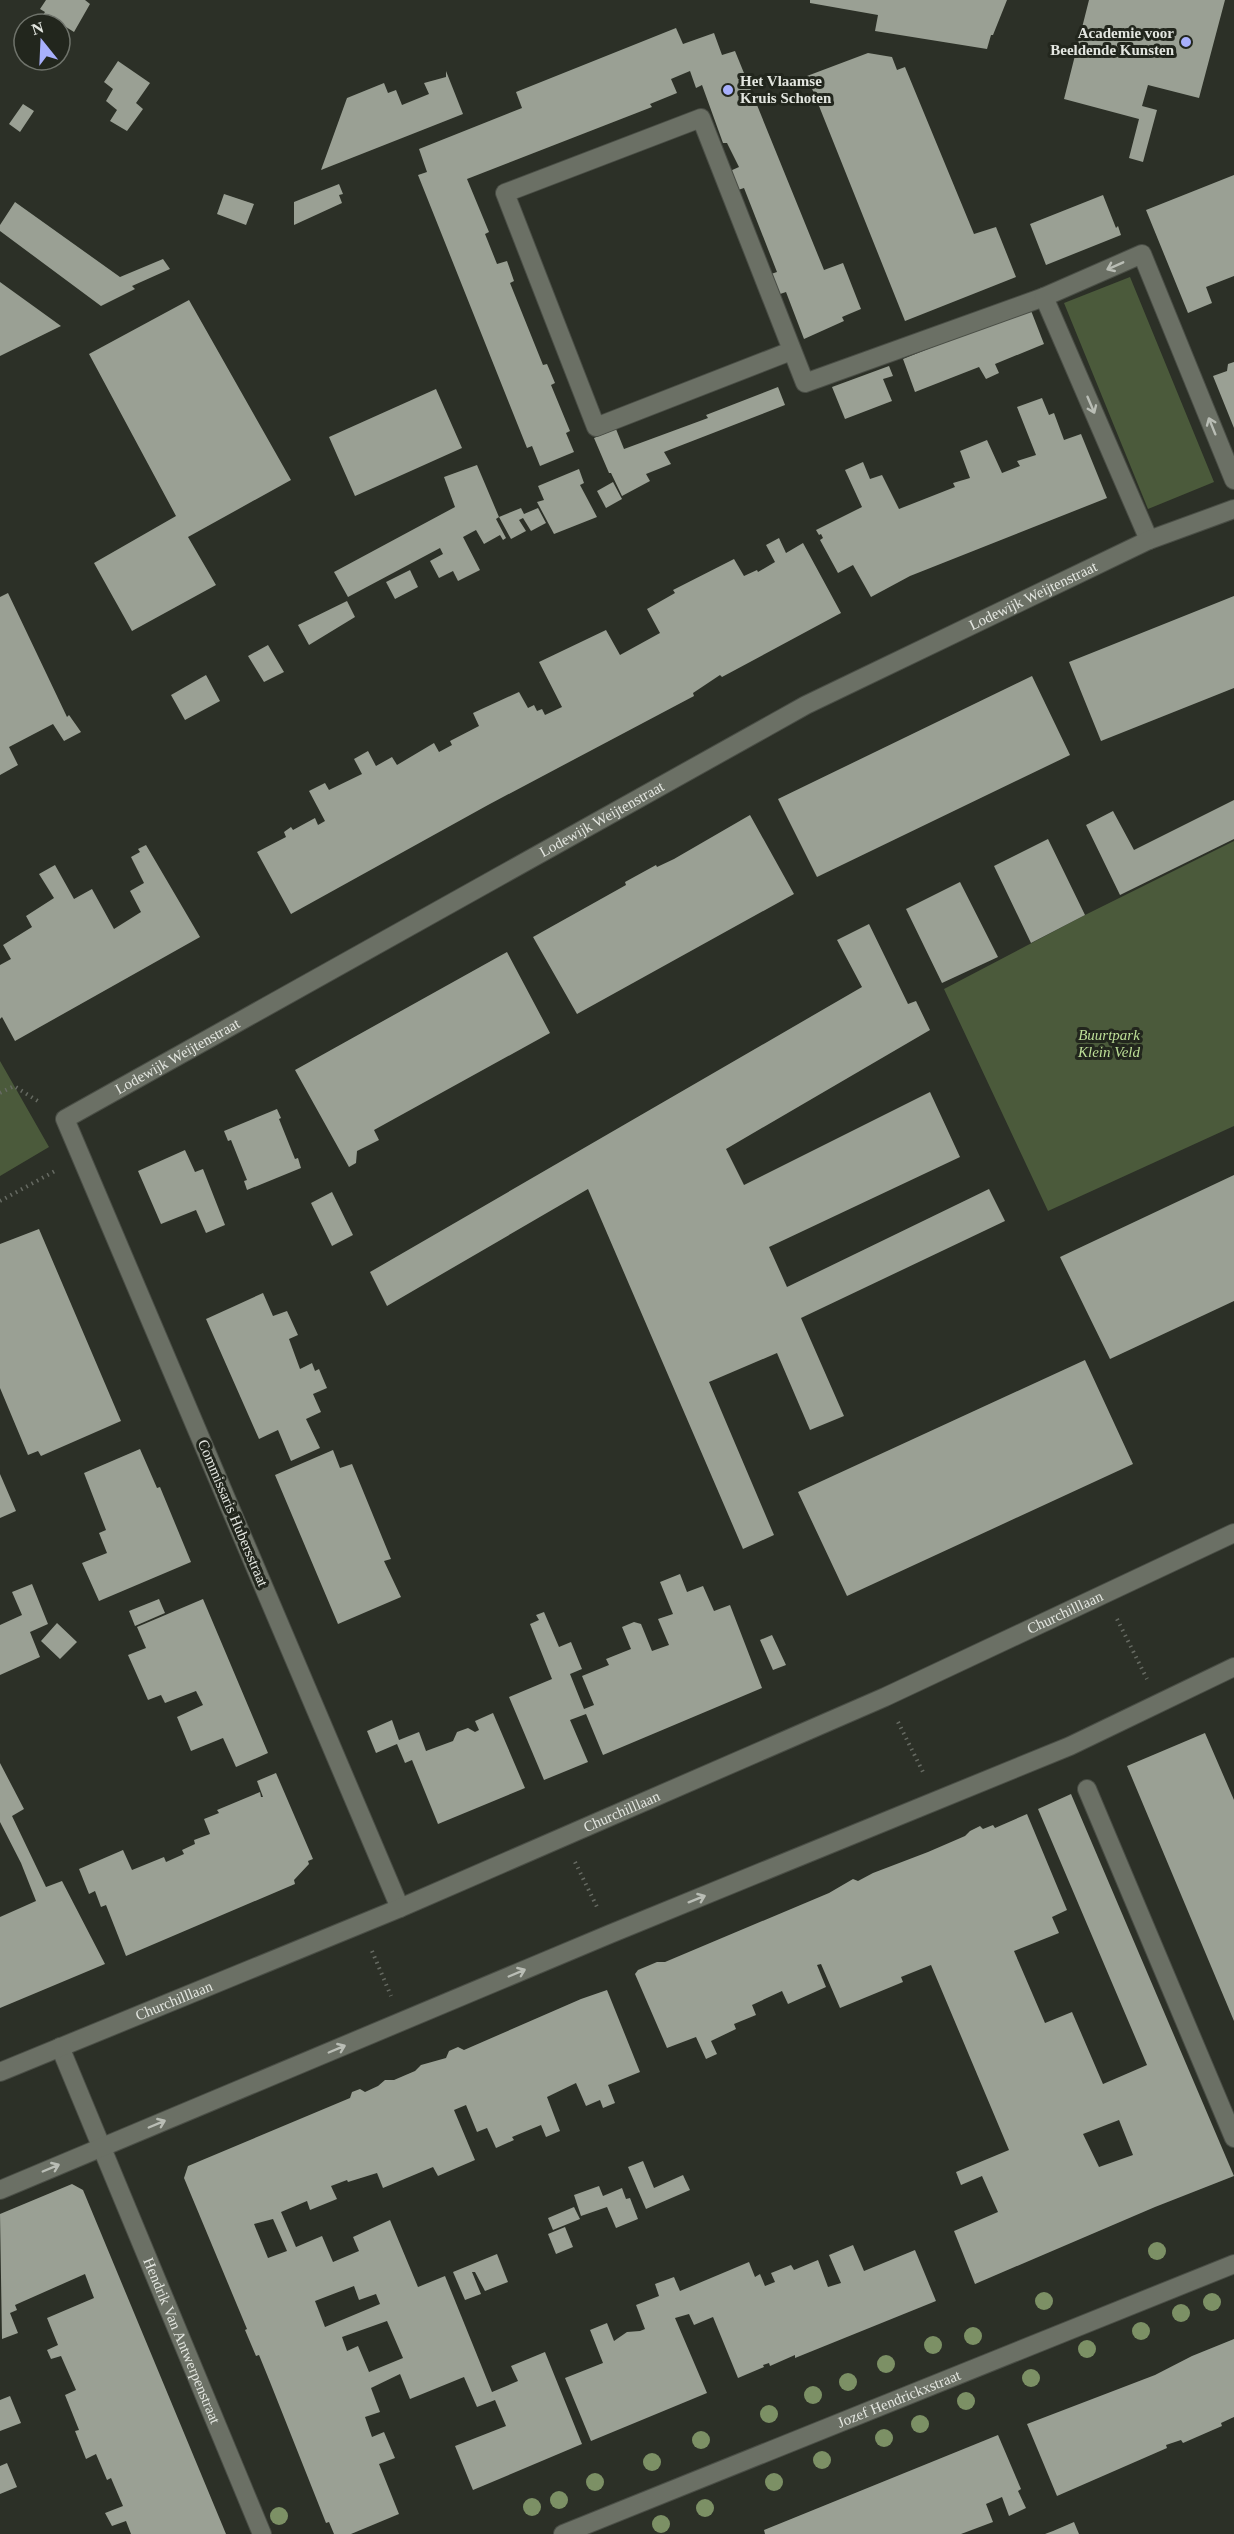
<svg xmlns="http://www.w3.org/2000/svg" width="1234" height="2534" font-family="'Times New Roman',serif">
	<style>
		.green { fill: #4b5a3b }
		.building { fill: #9aa094; fill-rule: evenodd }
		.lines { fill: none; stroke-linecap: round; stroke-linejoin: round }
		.minor-casing { stroke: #4a4e46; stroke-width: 20 }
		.path { stroke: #666a62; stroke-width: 4; stroke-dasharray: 1.5 4.5; stroke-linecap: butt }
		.minor { stroke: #6b7065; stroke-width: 18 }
		.tree { fill: #7c9065 }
		.oneway { stroke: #b9bdb5 }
		.poi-dot { fill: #a8b0fc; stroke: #22261d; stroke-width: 2 }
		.labels { text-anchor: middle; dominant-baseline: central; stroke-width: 6; stroke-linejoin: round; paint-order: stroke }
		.poi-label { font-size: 15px; font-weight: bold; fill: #e3e6e0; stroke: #22261d; text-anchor: end }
		.street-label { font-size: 15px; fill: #e3e6e0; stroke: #22261d }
		.park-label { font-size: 15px; font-style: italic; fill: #bddf97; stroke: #22261d }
	</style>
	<rect width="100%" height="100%" fill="#2c3027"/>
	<path class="green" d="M1130 277 1214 482 1148 509 1064 303Z
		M1234 841V1126L1048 1211 944 989 1085 915Z
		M0 1061 49 1147 0 1176Z"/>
	<path class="building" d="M46 0H85L90 4 74 32 66 27 60 35V24H37L45 12 40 9Z
		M810 0H1007L993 35H991L987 49 875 31 878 15 810 3Z
		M1089 0H1225L1199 98 1148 85 1142 106 1157 110 1143 162 1129 158 1139 119 1064 99Z
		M676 28 683 44 714 33 722 55 735 51 824 270 843 263 861 309 842 317 844 321 804 339 786 292 780 294 771 274 777 272 744 188 738 190 730 171 739 167 727 143H723L702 85 696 88 690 71 671 79 677 93 650 104 652 107 467 179 489 232 485 234 497 264 507 261 514 281 510 283 543 365 547 364 555 383 551 385 570 431 566 433 574 452 540 466 532 446 527 448 418 175 427 172 419 149 522 108 516 92Z
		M868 53 892 57 897 70 905 67 974 234 996 227 1016 277 905 321 807 76Z
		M118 61 150 83 136 103 143 109 127 131 110 121 117 110 106 101 113 89 104 82Z
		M446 71 463 114 321 170 347 98 384 83 388 93 396 90 402 105 429 94 424 83 446 77Z
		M23 104 34 111 20 132 9 124Z
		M1234 175V276L1206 287 1212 303 1188 313 1146 210Z
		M339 184 343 194 339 195 342 203 294 225V202Z
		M224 194 254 204 246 225 217 214Z
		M1103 195 1116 228 1118 226 1121 235 1046 265 1030 224Z
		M15 202 120 277 163 259 170 269 132 286 135 289 101 306 0 231V225Z
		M0 282 61 326 0 356Z
		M189 300 291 480 188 537 216 585 132 631 94 563 176 516 89 354Z
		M1030 308 1044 344 995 364 999 373 986 379 979 367 915 392 903 359Z
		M1234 362V428L1213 376 1227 371 1228 364Z
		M889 366 893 376 883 379 892 401 845 419 832 387Z
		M778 387 785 405 664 452 671 464 646 474 650 481 622 496 611 473H609L594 438 616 429 624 449 708 418 706 415Z
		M436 389 462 448 355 496 329 437Z
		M1042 398 1049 415 1054 413 1064 440 1081 434 1107 498 910 576 871 597 853 565 838 573 820 540 823 538 821 534 819 535 816 530 862 507 845 470 863 462 870 479 882 475 899 509 955 487 953 483 970 478 960 451 987 440 1002 473 1020 466 1017 461 1036 455 1017 407Z
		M477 465 499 517 496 519 506 538 503 540 500 535 484 544 476 530 463 537 480 570 458 581 453 571 439 578 430 561 443 554 440 548 348 597 334 572 455 507 444 477Z
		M579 469 584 483 580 485 597 517 554 534 537 502 544 500 538 486Z
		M613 482 622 499 606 508 597 491Z
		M521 508 524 514 538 508 546 523 531 531 523 518 519 520 526 531 511 539 499 517Z
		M779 538 786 553 803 543 841 613 722 677 720 675 693 693 694 696 488 805 291 914 257 852 286 837 284 832 291 827 293 830 315 818 318 825 325 821 309 791 325 783 329 790 362 774 354 759 368 751 376 766 392 757 397 765 434 743 439 752 452 745 450 741 479 726 473 713 519 692 528 708 534 705 537 711 542 709 545 715 562 707 539 662 606 630 620 655 660 633 647 609 675 593 673 590 734 559 744 576 757 570 758 572 775 562 766 545Z
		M410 570 418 587 395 599 386 582Z
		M8 593 67 717 69 715 81 732 64 741 53 724 9 747 18 765 0 775V597Z
		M1234 596V688L1101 741 1069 662Z
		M347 601 355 617 309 645 298 625Z
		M268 645 284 672 264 682 248 656Z
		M206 675 220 701 185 720 171 695Z
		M1032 676 1070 755 817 877 778 799Z
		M1234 800V839L1120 895 1086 825 1113 811 1134 850Z
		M750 815 794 894 577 1014 533 937 626 885 625 882 656 865 657 867 674 859Z
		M1048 839 1085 915 1031 943 994 866Z
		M146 845 200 937 15 1041 2 1017 0 1019V965L11 959 3 945 32 927 26 916 54 898 39 874 55 865 74 899 92 889 114 929 141 912 130 891 144 883 131 857 140 852 138 849Z
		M960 882 998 957 942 983 906 909Z
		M869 924 908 1004 916 1001 930 1030 726 1149 744 1185 930 1092 960 1157 769 1247 787 1287 989 1189 1005 1221 801 1318 844 1416 810 1430 777 1353 709 1382 774 1535 743 1549 588 1189 387 1306 370 1272 862 987 837 940Z
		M507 952 550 1033 374 1130 379 1140 357 1151 356 1163 349 1167 295 1070Z
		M277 1109 281 1118 279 1119 295 1159 298 1158 301 1168 247 1190 244 1181 247 1180 231 1140 228 1141 224 1131Z
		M185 1150 195 1172 203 1169 225 1225 206 1233 196 1210 161 1224 138 1171Z
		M1234 1175V1301L1110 1359 1060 1257Z
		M332 1192 353 1235 332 1246 311 1203Z
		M39 1229 121 1421 41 1456 38 1451 28 1455 0 1388V1244Z
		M263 1293 273 1316 287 1311 298 1335 289 1339 300 1369 312 1363 315 1371 319 1369 327 1388 313 1394 321 1412 306 1419 320 1448 291 1461 278 1430 259 1439 206 1319Z
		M1085 1360 1133 1464 847 1596 798 1492Z
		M140 1449 157 1488 160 1487 191 1562 99 1601 82 1563 107 1553 99 1533 106 1530 84 1473Z
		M333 1450 340 1468 352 1464 391 1559 384 1561 401 1597 338 1624 275 1475Z
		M0 1474 16 1511 0 1518Z
		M680 1574 687 1592 703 1586 714 1611 730 1605 762 1688 603 1755 586 1714 570 1720 588 1762 544 1780 509 1697 552 1679 530 1624 539 1620 536 1615 544 1612 559 1647 571 1642 582 1669 570 1674 584 1709 594 1705 582 1676 609 1665 606 1659 631 1649 622 1627 634 1622 641 1624 652 1651 669 1645 658 1619 673 1614 660 1582Z
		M32 1584 48 1624 30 1632 40 1657 0 1675V1625L22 1615 12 1592Z
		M159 1599 165 1613 135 1626 129 1611Z
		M203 1599 268 1753 236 1767 223 1738 191 1751 177 1717 203 1705 196 1691 165 1703 161 1695 148 1700 128 1655 146 1648 137 1627Z
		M57 1623 77 1642 60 1659 41 1641Z
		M772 1635 786 1665 773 1670 760 1640Z
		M493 1713 525 1788 438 1824 412 1760 405 1763 397 1744 376 1753 367 1731 392 1720 399 1740 419 1732 426 1751 453 1741 457 1732 468 1728 475 1732 479 1730 475 1721Z
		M1205 1733 1234 1800V2021L1127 1766Z
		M0 1763 24 1809 12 1816 46 1887 62 1881 105 1964 0 2008V1917L36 1901 21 1863 0 1822Z
		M276 1773 313 1859 308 1861 309 1864 294 1880 295 1884 126 1956 106 1905 101 1907 95 1891 89 1894 79 1869 123 1850 132 1870 164 1857 166 1862 184 1854 182 1850 195 1844 194 1840 210 1834 204 1819 219 1813 217 1810 260 1792 261 1797H263L257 1781Z
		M1071 1794 1234 2176 1155 2207 975 2284 954 2231 998 2212 982 2176 961 2185 956 2172 1009 2150 931 1965 901 1977 903 1982 840 2008 821 1964 817 1965 826 1987 788 2004 782 1991 752 2005 756 2015 734 2024 736 2029 711 2041 717 2054 706 2059 696 2037 667 2048 635 1974 638 1970 657 1962H665L829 1893 853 1879 858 1881 873 1873 928 1852 965 1836 970 1831 980 1826 983 1829 993 1825 995 1828 1027 1814 1067 1910 1052 1917 1059 1933 1014 1951 1045 2023 1072 2012 1103 2084 1147 2065 1038 1809ZM1119 2120 1133 2155 1099 2167 1083 2134Z
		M607 1990 640 2072 608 2085 615 2103 603 2108 600 2100 586 2106 576 2083 547 2097 560 2131 546 2137 541 2125 512 2137 514 2140 496 2148 487 2128 477 2132 466 2105 454 2110 475 2160 438 2176 433 2167 383 2188 377 2173 348 2182 347 2180 331 2186 337 2199 310 2210 307 2201 281 2212 296 2247 322 2236 333 2262 359 2251 353 2237 390 2220 418 2287 445 2276 492 2392 518 2381 511 2366 545 2352 582 2444 473 2490 455 2446 506 2426 495 2400 477 2407 464 2377 410 2399 400 2374 371 2388 380 2412 365 2417 372 2437 384 2432 395 2458 379 2464 399 2514 351 2534H334L329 2522 326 2523 270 2382 259 2355 256 2356 245 2330 247 2329 184 2178 188 2166 350 2098 352 2092 360 2089 365 2092 378 2086 385 2080H394L415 2071 421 2065 446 2058 449 2051 458 2047 464 2050 581 1999ZM273 2219 287 2251 268 2258 254 2224ZM354 2286 359 2300 376 2294 380 2304 325 2327 315 2301ZM387 2321 403 2358 369 2372 358 2346 347 2351 342 2337Z
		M643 2161 654 2188 683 2175 690 2190 646 2209 628 2167Z
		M72 2184 83 2190 226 2534H131L126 2521 112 2526 105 2513 123 2506 111 2478 107 2480 96 2454 86 2459 75 2431 79 2430 65 2395 76 2390 61 2356 51 2359 47 2350 58 2345 47 2318 94 2298 85 2274 15 2305 17 2310 10 2313 18 2333 2 2339 0 2214Z
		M599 2186 603 2196 622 2188 626 2199 630 2198 638 2219 616 2228 607 2207 581 2216 574 2195Z
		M574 2207 580 2219 553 2230 548 2218Z
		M565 2227 573 2247 556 2254 548 2234Z
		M853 2245 864 2271 915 2250 936 2301 795 2358V2355L770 2366 769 2363 763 2365 764 2367 738 2378 713 2317 694 2325 689 2314 675 2318 707 2393 591 2441 565 2378 603 2363 590 2330 607 2323 614 2341 627 2332 640 2331 645 2329 636 2305 659 2296 655 2284 674 2277 680 2291 749 2262 755 2277 760 2274 765 2286 775 2282 771 2273 791 2265 794 2270 818 2260 828 2287 841 2283 829 2255Z
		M497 2254 508 2282 485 2291 475 2272H472L481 2294 465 2300 453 2272Z
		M1234 2339V2417L1221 2423 1222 2426 1183 2443 1181 2440 1166 2445 1167 2448 1057 2496 1027 2424 1155 2375 1192 2356Z
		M10 2396 21 2423 0 2431V2400Z
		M998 2435 1021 2489 1018 2491 1026 2508 1009 2516 1002 2497 986 2504 993 2522 961 2534H765L764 2530Z
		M7 2463 17 2487 0 2494V2466Z
		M1074 2522 1079 2534H1045L1053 2531Z"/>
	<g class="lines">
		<g class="minor-casing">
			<g id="minor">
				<path d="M791 351 596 427 505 193 701 118 805 383 1044 297"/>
				<path d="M1149 540 1044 297 1142 254 1234 480"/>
				<path d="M1087 1789 1234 2138"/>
				<path id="s1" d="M400 1908 65 1119 806 705 1149 540 1234 509"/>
				<path id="s2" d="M60 2047 262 2534"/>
				<path id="s3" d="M0 2072 400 1908 885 1697 1234 1533"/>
				<path d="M0 2190 610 1934 1070 1746 1234 1667"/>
				<path id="s4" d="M563 2534 1234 2264"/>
			</g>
		</g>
		<path class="path" d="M0 1093 14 1086 41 1103
			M0 1201 57 1170
			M1117 1619 1147 1679
			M898 1722 924 1774
			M575 1862 598 1909
			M372 1951 391 1996"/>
		<use href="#minor" class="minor"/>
	</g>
	<g class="tree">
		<circle cx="1157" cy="2251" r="9"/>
		<circle cx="1044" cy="2301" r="9"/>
		<circle cx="1212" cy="2302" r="9"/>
		<circle cx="1181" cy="2313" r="9"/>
		<circle cx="1141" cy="2331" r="9"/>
		<circle cx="973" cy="2336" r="9"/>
		<circle cx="933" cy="2345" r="9"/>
		<circle cx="1087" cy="2349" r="9"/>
		<circle cx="886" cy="2364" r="9"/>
		<circle cx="1031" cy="2378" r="9"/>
		<circle cx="848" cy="2382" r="9"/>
		<circle cx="813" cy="2395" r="9"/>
		<circle cx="966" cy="2401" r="9"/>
		<circle cx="769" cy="2414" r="9"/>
		<circle cx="920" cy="2424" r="9"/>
		<circle cx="884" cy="2438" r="9"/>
		<circle cx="701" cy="2440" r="9"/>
		<circle cx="822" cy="2460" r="9"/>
		<circle cx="652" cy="2462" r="9"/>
		<circle cx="595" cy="2482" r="9"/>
		<circle cx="774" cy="2482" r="9"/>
		<circle cx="559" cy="2500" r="9"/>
		<circle cx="532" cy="2507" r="9"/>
		<circle cx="705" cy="2508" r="9"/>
		<circle cx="279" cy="2516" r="9"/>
		<circle cx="661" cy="2524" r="9"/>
	</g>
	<defs><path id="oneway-shaft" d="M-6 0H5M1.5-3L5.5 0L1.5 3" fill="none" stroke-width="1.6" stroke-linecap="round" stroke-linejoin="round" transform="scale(1.5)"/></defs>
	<g class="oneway">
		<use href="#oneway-shaft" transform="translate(1115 266) rotate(156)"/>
		<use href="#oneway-shaft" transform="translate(1091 405) rotate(67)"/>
		<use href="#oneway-shaft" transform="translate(1212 426) rotate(-112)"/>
		<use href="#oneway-shaft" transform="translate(697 1899) rotate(-22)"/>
		<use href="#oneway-shaft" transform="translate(517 1973) rotate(-23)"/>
		<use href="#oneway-shaft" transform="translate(337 2049) rotate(-23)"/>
		<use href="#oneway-shaft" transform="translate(157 2124) rotate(-23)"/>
		<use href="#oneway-shaft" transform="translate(51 2168) rotate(-23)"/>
	</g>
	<g class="poi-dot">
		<circle cx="1186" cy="42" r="6"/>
		<circle cx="728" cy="90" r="6"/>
	</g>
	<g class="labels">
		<g class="poi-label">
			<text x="1174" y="33">Academie voor<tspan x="1174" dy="17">Beeldende Kunsten</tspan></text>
			<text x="740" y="81" text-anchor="start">Het Vlaamse<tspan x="740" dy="17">Kruis Schoten</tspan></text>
		</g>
		<g class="street-label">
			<text stroke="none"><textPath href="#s1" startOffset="1958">Lodewijk Weijtenstraat</textPath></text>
			<text stroke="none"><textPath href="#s1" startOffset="1472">Lodewijk Weijtenstraat</textPath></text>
			<text stroke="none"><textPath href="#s1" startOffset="986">Lodewijk Weijtenstraat</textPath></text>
			<text transform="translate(233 1513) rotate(67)">Commissaris Hubersstraat</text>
			<text stroke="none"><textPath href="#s3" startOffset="1160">Churchilllaan</textPath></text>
			<text stroke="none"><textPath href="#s3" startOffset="674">Churchilllaan</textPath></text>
			<text stroke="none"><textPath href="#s3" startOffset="188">Churchilllaan</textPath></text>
			<text stroke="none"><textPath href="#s2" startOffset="318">Hendrik Van Antwerpenstraat</textPath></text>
			<text stroke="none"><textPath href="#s4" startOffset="362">Jozef Hendrickxstraat</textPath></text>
		</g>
		<g class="park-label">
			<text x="1109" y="1035">Buurtpark<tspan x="1109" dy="17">Klein Veld</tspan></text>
		</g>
	</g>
	<g transform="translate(42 42) rotate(342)"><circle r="28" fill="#22261d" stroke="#6f736b" stroke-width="1.5"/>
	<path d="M0-4.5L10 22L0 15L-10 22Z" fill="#a8b0fc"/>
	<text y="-9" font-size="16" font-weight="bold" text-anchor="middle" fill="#e3e6e0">N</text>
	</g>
</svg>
